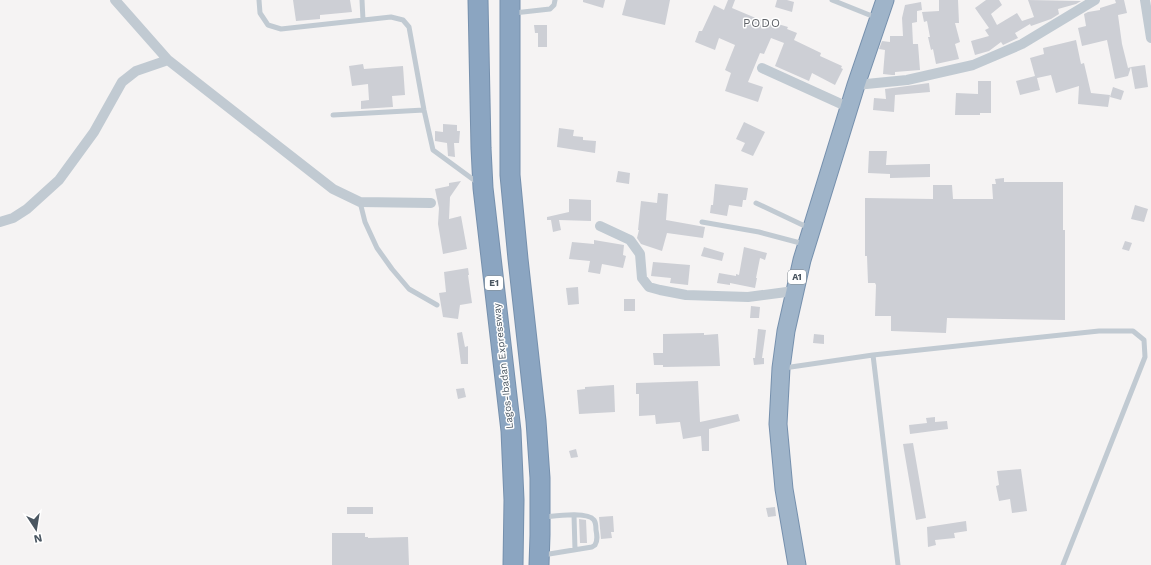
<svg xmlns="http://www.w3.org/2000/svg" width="1151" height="565" font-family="'Work Sans',sans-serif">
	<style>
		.building { fill: #cdcfd5 }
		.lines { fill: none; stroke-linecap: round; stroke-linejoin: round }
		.trunk-casing { stroke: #7690ad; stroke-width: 19 }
		.motorway-casing { stroke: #7690ad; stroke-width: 21 }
		.service { stroke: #c1cad2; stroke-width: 5 }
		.minor { stroke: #c1cad2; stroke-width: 10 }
		.trunk { stroke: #9fb4c9; stroke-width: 17 }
		.motorway { stroke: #8ba5c1; stroke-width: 19 }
		.labels { text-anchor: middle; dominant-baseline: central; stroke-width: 3; stroke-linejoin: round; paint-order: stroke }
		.shield { fill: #fff; stroke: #808990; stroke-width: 1 }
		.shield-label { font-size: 9px; font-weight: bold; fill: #4a5661 }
		.street-label { font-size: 10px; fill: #4a5661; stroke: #fff }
		.quarter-label { font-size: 12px; letter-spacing: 1px; fill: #5f6368; stroke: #fff }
	</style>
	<rect width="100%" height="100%" fill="#f5f3f3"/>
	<path class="building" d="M293 0H350L352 12 320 15V19L296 21Z
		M583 0H605L603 8 583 2Z
		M626 0H670L665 25 622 15Z
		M728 0H735L732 8 777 27 778 24 788 27 787 29 797 33 794 40 821 53 820 56 842 66 841 68 843 69 835 85 812 73 809 81 775 66 784 43 771 38 764 54 760 53 748 82 763 87 758 102 725 91 731 73 725 70 735 45 719 38 715 50 695 42 699 31H702L714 5 724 10Z
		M777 0H787L794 2 792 12 775 7Z
		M939 0H958L959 23H955L960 42 955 44 959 59 936 64 933 49 931 50 928 37H930L927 21 924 22 922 12 939 11Z
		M986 0H999L1002 5 991 14 997 25 1017 13 1022 21 1034 17 1028 0 1081 1 1076 4 1058 9 1059 14 1051 19 1031 26 1030 24 1015 33 1018 38 1003 45 1001 42 989 51 975 55 971 41 989 36 985 30 989 28 975 8Z
		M1115 0H1124L1127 13 1118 15 1122 44 1128 68 1131 67 1128 76 1115 79 1107 40 1082 46 1078 28 1086 26 1084 14 1088 12 1100 10V8L1116 3Z
		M921 2 922 10 917 11V22L912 23 913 44H918L920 70 895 72V75H892L883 74 885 50 879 49 882 41 890 42V36H903L902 18 905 5Z
		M534 25H547V47H538V33H535Z
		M1076 40 1081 64 1084 63 1091 93 1110 95 1108 107 1078 104 1079 86 1056 93 1051 75 1037 78 1040 90 1020 95 1016 81 1035 76 1030 58 1044 54 1043 48Z
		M363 64 364 69 403 66 405 95 392 96 393 107 361 109V101L369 100 368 84 352 86 349 66Z
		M1145 65 1148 87 1135 89 1131 67Z
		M978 81H991V113H980V115H955L956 93 978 94Z
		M929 83 930 92 895 95 894 112 873 110 874 98 886 99 885 89Z
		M1113 87 1124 91 1121 100 1110 97Z
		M744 122 765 132 753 156 741 151 745 143 736 139Z
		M443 124 457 125V131H460L459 143H454L455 157 448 156 447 143 435 141V131L443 132Z
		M559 128 574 130 573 136 583 137V140L596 141 595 153 557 147Z
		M869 151H887L886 165 930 164V177L890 178V174L868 173Z
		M618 171 630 173 629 184 616 182Z
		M1004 178V182H1063V230H1065V320L947 318 946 333 891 331V316H875L876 285 875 283H868L867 256H865V198L933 199V185H952L953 199H993L992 184H996L995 179Z
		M461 181 450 197 449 219 461 216 467 249 443 254 438 224 439 208 435 189 449 186V183Z
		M715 184 748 188 746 200H743L742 207 729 205 727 216 710 213 711 205H713Z
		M658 193 668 194 666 220 705 227 703 238 667 233 662 251 641 244 637 238 639 230H638L641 201 657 203Z
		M569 199 591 200V221L559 220 561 230 553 232 551 220H547V217L569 212Z
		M1135 205 1148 209 1144 222 1131 219Z
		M594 240 624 245 623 255 626 256 623 268 602 264 600 274 588 272 590 261 569 259 572 242 594 244Z
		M1125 241 1132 243 1129 251 1122 249Z
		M704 247 724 253 722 261 701 256Z
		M744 247 767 253 765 260 760 258 756 278H757L755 288 730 283V285L717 283 719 273 736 276V274L739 275Z
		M653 262 690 265 688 285 670 283 671 278 651 276Z
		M468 268 469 275H468L472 303 460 305 458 319 443 317 439 293 446 292 444 272Z
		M578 287 579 304 568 305 566 288Z
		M624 299H635V311H624Z
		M751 306 760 307 759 318H750Z
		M758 329 766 330 762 358H764V364L754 365 753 358H755Z
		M462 332 465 347 468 346V364H461L457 333Z
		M704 333V335L718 334 720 366 663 367V365H654L653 353H663V334Z
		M814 334 824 335V344L813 343Z
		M698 381 700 422 738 414 740 421 709 429V451H702L701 436 683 439 680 422 656 424 655 415 639 416V394H636V383Z
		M614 385 615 412 579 414 577 390 585 389V387Z
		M464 388 466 397 458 399 456 389Z
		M935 417V422L947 421 948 429 910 434 909 425 927 423 926 418Z
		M913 443 926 518 916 520 903 444Z
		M576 449 578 457 571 458 569 451Z
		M1021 469 1027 511 1012 513 1010 499 999 501 996 486 999 485 997 471Z
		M347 507H373V514H347Z
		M775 507 776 516 768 517 766 508Z
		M613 516 614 532H611L612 538 601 539 599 517Z
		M579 519 586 520 587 543H580Z
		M966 521 967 531 954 533 955 538 935 540 936 545 928 547 927 527Z
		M332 533H365V537H368V538L408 537 409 565H332Z"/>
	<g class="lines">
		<g class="trunk-casing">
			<path id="trunk" d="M797 565 784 489 778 424 781 368 786 331 802 260 856 85 885 0"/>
		</g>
		<g class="motorway-casing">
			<path id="motorway" d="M478 0 481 148 483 188 511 431 514 500 513 565
				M510 0V175L518 259 536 421 540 478V535L539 565"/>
		</g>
		<path class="service" d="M259 0 260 13 268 25 281 29 391 17 403 20 409 27 424 110 433 150 478 183
			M362 0 363 20
			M832 0 877 18
			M514 13 550 9 554 5 555 0
			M333 115 424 110
			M360 202 365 222 377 248 392 269 409 289 437 305
			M756 203 809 228
			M702 222 759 232 804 244
			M873 355 898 565
			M784 368 873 355 1099 331H1133L1144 340 1145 357 1063 565
			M574 515 575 550
			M543 555 592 547 595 545C598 540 597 535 596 530 596 527 596 523 594 520 587 511 555 516 544 517"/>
		<path class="minor" d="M115 0 168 60 333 189 360 202 431 203
			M1145 0 1151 38
			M762 68 850 108
			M856 85 907 80 973 65 1022 44 1095 0
			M0 222 13 218 27 209 59 180 94 132 122 82 136 71 168 60
			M600 226 630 240 640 254 642 278 649 287 660 290 686 295 748 297 794 291"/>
		<use href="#trunk" class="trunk"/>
		<use href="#motorway" class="motorway"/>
	</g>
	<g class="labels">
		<g class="shield">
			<rect x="788" y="270" width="18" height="14" rx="3"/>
			<rect x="485" y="276" width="18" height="14" rx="3"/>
		</g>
		<g class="shield-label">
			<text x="797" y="277">A1</text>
			<text x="494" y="283">E1</text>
		</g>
		<g class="street-label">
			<text transform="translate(503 366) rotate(-96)">Lagos-Ibadan Expressway</text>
		</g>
		<g class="quarter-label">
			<text x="762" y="23">PODO</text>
		</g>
	</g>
	<g transform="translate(36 529) rotate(168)" stroke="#ffffff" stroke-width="3" paint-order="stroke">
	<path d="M0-3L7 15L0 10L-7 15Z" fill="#4a5661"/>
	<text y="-6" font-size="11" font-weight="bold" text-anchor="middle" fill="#4a5661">N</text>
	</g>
</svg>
